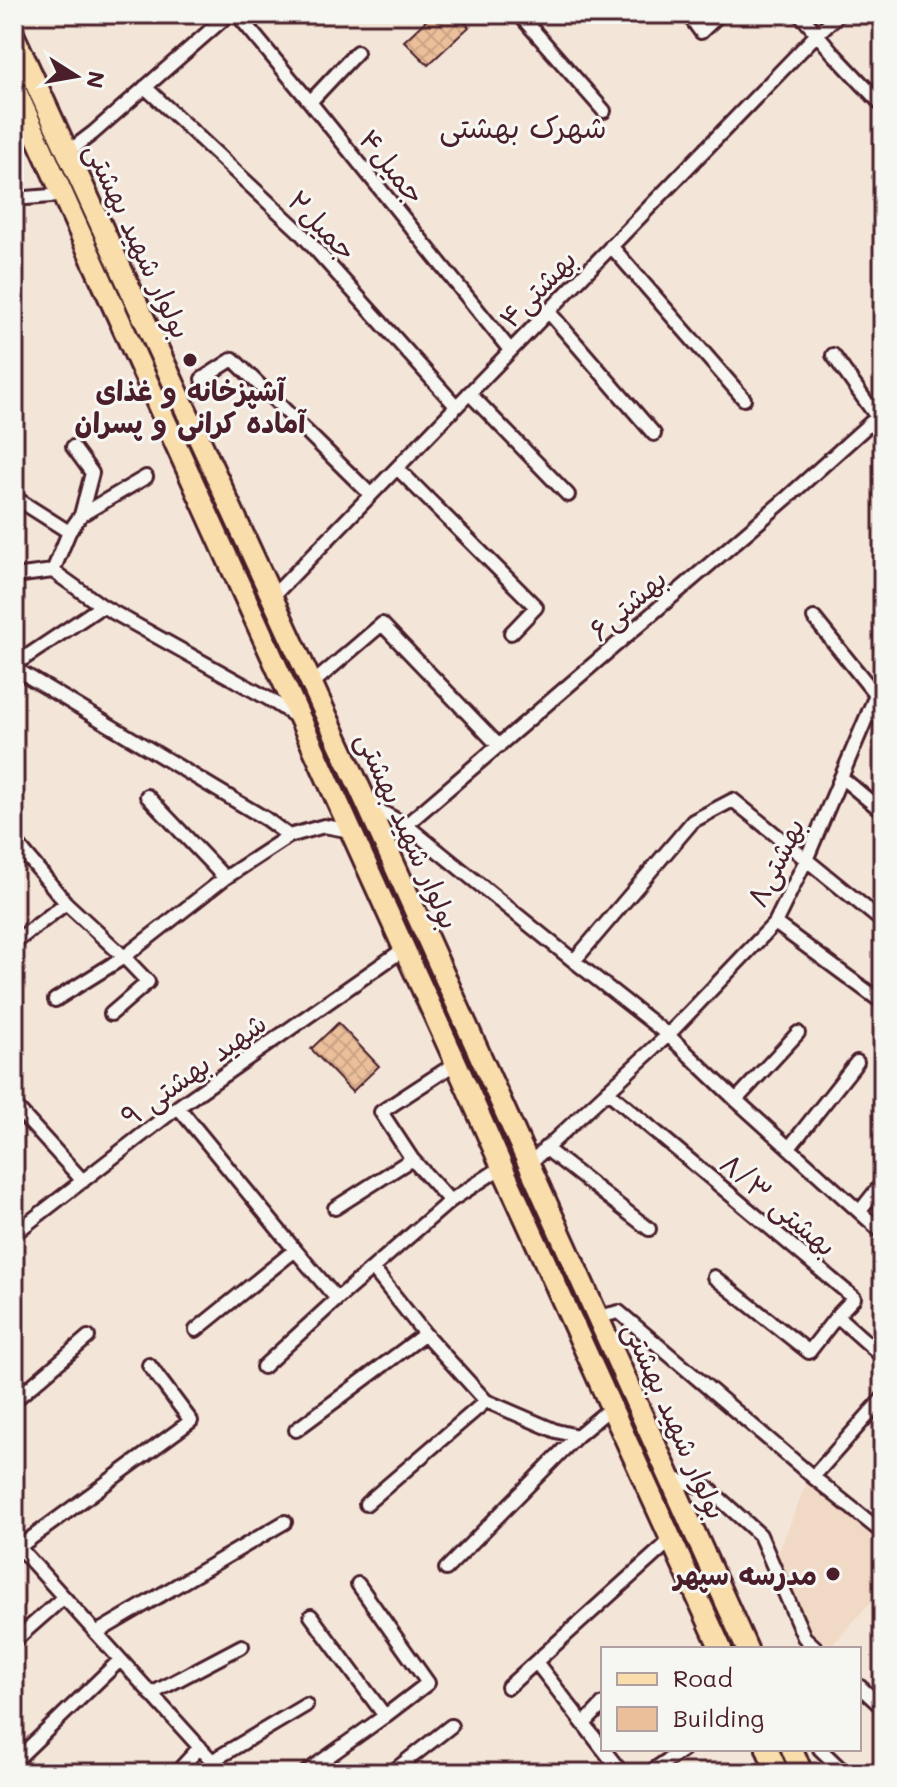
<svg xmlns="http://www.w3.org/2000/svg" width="897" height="1787" font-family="Mali,'Playpen Sans Arabic',sans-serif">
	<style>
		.built { fill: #f1dac5 }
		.building { fill: url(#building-cross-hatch); stroke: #4a1f2b; stroke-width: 2 }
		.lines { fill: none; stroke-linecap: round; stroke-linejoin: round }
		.minor-casing { stroke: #4a1f2b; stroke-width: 18 }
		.primary-casing { stroke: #4a1f2b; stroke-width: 26 }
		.minor { stroke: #f6f6f2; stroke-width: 12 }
		.primary { stroke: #f9deab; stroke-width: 20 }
		.poi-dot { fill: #4a1f2b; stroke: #f6f6f2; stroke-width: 3 }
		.labels { text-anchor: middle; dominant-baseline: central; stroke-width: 6; stroke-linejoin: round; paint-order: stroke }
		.street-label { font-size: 28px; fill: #4a1f2b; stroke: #f6f6f2 }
		.poi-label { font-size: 28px; font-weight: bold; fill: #4a1f2b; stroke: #f6f6f2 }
		.neighbourhood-label { font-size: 30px; fill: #4a1f2b; stroke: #f6f6f2 }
	</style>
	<defs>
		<pattern id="building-cross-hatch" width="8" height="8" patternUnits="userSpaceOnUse" patternTransform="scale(2)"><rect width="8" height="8" fill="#ebbf9a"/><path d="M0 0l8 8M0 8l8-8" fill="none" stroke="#cba485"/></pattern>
	</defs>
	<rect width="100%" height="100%" fill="#f3e6d8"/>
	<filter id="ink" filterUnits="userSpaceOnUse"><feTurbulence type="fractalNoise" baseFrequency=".0125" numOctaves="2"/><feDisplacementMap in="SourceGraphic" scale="16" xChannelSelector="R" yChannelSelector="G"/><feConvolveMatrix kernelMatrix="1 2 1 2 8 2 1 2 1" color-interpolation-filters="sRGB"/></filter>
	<g filter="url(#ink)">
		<path class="built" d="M808 1479 883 1542V1588L831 1647 812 1632 776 1559Z"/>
		<path class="building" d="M433 14H458L469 27 428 65 404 41Z
			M338 1023 379 1066 352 1092 311 1049Z"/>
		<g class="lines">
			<g class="minor-casing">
				<path id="minor" d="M237 14 310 102 510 350
					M519 14 604 111
					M688 14 701 32 720 14
					M800 14 833 53 883 106
					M145 87 299 231 456 406
					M310 102 357 52
					M68 152 93 133 229 14
					M14 199 63 195
					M611 246 744 399
					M548 311 654 434
					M833 355 877 417 883 421
					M202 379 233 359 371 495
					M469 393 568 495
					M73 447 92 473 81 515
					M397 468 536 607 511 633
					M14 497 69 532
					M53 571 69 532 81 515 146 477
					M14 576 53 571 102 606 269 699 298 718
					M272 597 817 34 839 14
					M814 618 876 695
					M14 665 102 606
					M14 668 266 819 289 836
					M312 684 382 624 499 746
					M869 711 883 721
					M841 777 883 812
					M147 796 225 878
					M367 804 406 825 574 961 668 1035 736 1100 883 1233
					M406 825 788 497 877 417
					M14 840 66 903 124 957 148 982 111 1014
					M775 923 883 1003
					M14 943 66 903
					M574 961 693 821 733 800 883 922
					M55 1000 124 957 225 878 289 836 324 826 351 831
					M607 1091 854 1298 837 1316 883 1357
					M736 1100 798 1033
					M14 1105 83 1181
					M178 1107 295 1250 337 1299
					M545 1148 649 1229
					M789 1148 857 1062
					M529 1164 668 1035 775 923 806 860 876 695 883 682
					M450 1201 412 1159 381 1112 456 1063
					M335 1208 412 1159
					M860 1211 883 1182
					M14 1234 178 1107 404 949
					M373 1269 425 1334 486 1401 556 1431 577 1436 612 1407
					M714 1277 809 1352 837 1316
					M598 1317 619 1312 813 1477 883 1533
					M196 1330 295 1250
					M263 1367 337 1299 450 1201 502 1167
					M14 1401 88 1337
					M296 1430 425 1334
					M813 1477 883 1398
					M671 1478 709 1489 760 1535 804 1637 817 1649
					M366 1504 486 1401
					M14 1542 223 1773
					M19 1547 191 1421 149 1365
					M446 1569 577 1436
					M358 1584 428 1683 385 1716
					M96 1633 285 1522
					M14 1641 64 1597
					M536 1662 603 1749
					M859 1686 883 1708
					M508 1687 672 1539
					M151 1694 242 1646
					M584 1724 603 1704
					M603 1749 622 1773
					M820 1749 845 1773
					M212 1761 306 1705
					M14 1762 120 1660
					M176 1773 200 1747
					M305 1773 385 1716 311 1616
					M391 1773 451 1726
					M649 1773 684 1749"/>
			</g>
			<g class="primary-casing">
				<path id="primary" d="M14 36 367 804 747 1649
					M14 87 456 1063 502 1167 721 1649
					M767 1749 778 1773
					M792 1749 802 1773"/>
			</g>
			<use href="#minor" class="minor"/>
			<use href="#primary" class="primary"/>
		</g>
	</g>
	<g class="poi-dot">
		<circle cx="190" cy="360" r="8"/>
		<circle cx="833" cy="1574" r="8"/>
	</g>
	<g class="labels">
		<g class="street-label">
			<text transform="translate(393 166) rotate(51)">جمیل۴</text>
			<text transform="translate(323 225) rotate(46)">جمیل۲</text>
			<text transform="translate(139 240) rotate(65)">بولوار شهید بهشتی</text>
			<text transform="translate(537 288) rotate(-46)">بهشتی۴</text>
			<text transform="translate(627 604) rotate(-41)">بهشتی۶</text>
			<text transform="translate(409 830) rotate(66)">بولوار شهید بهشتی</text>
			<text transform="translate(775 862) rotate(-64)">بهشتی۸</text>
			<text transform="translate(193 1069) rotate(-36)">شهید بهشتی ۹</text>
			<text transform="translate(779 1204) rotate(40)">بهشتی ۸/۳</text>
			<text transform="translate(676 1420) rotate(66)">بولوار شهید بهشتی</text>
		</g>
		<g class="poi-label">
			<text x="190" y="390">آشپزخانه و غذای<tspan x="190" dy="32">آماده کرانی و پسران</tspan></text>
			<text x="817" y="1574" text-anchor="end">مدرسه سپهر</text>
		</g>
		<g class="neighbourhood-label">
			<text x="523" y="126">شهرک بهشتی</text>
		</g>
	</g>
	<rect width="897" height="1787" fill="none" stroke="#f6f6f2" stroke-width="48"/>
	<rect x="24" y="24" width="849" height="1739" fill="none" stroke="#4a1f2b" stroke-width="3" filter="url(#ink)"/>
	<rect x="601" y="1647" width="260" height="104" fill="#f6f6f2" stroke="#b1a0a2" stroke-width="2"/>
	<rect x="617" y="1673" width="40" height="12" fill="#f9deab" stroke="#b1a0a2" stroke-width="2"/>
	<text x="673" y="1687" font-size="24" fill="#4a1f2b">Road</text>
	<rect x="617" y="1707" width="40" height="24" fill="#ebbf9a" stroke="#b1a0a2" stroke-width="2"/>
	<text x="673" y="1727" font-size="24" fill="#4a1f2b">Building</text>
	<g transform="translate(76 76) rotate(101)" stroke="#f6f6f2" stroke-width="6" paint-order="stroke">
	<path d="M0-6L14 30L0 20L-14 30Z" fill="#4a1f2b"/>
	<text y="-12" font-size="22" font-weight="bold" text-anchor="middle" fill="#4a1f2b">N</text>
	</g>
</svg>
